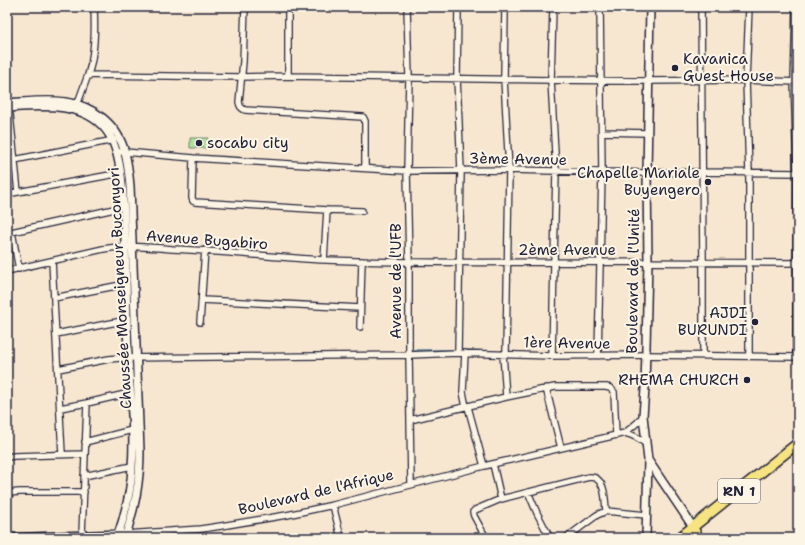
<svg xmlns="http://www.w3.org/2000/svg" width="805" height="545" font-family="'Shantell Sans',sans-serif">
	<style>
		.green { fill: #b2e09e; stroke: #6a816c }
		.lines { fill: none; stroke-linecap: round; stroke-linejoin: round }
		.stream { stroke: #57859b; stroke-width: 1.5 }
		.minor-casing { stroke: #22223b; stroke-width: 8 }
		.tertiary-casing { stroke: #22223b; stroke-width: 10 }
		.primary-casing { stroke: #22223b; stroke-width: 11 }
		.trunk-casing { stroke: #22223b; stroke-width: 12 }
		.minor { stroke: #fcf5e5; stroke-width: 5.5 }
		.tertiary { stroke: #fcf5e5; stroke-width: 7 }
		.primary { stroke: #f6e381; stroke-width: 8 }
		.trunk { stroke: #f6e381; stroke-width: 9 }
		.poi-dot { fill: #22223b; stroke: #fcf5e5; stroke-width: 1.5 }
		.labels { text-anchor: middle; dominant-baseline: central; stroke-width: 4; stroke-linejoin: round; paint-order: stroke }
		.shield { fill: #fcf5e5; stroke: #63616e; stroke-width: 1 }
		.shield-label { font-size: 14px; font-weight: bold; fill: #22223b }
		.poi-label { font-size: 15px; fill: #22223b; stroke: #fcf5e5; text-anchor: end }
		.street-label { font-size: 15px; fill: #22223b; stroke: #fcf5e5 }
	</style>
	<rect width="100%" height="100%" fill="#f8e7d0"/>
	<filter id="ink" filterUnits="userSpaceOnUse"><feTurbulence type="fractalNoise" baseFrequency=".025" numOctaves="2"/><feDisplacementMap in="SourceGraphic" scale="8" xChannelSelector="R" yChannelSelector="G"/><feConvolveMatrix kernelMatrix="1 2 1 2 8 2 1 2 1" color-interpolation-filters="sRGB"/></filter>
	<g filter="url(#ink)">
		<path class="green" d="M190 138H208V148H190Z"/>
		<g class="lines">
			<path class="stream" d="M412 350H455
				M459 350 503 352"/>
			<g class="minor-casing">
				<path id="minor" d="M245 7 243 62 239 102C240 107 241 108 245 110L363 117 365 121V168
					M407 7 409 78 407 171 409 262V355L411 484
					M505 7 504 79 509 170 506 354
					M701 7 703 263V355
					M749 7 746 80 749 173V356
					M796 7 794 81 797 173 796 357
					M88 75C95 53 95 30 94 7
					M288 76V7
					M9 105 18 192
					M76 108 88 75 168 76 241 77 288 76 551 80 649 81 746 80 798 82
					M602 132 648 133
					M117 152H125L193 158 407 171 509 170 647 173 702 172 798 173
					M193 158 192 198 193 201 195 202 327 210 362 211
					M14 160 114 140
					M7 194 121 173
					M12 232 19 269
					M7 233 123 207
					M324 260 327 210
					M52 261 62 454
					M7 271 103 249C126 245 149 247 172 249 224 251 275 258 326 260 418 264 510 262 602 262 667 262 733 263 798 263
					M54 298 126 284
					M202 300 360 308
					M200 322 205 250
					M360 327 362 261
					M56 334 127 320
					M458 353 461 170 457 78 458 7
					M465 353 463 392 466 407
					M503 354 506 397
					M552 356 556 171 551 80 553 7
					M598 356 602 172 600 7
					M58 369 109 359 120 358 409 355 458 353 552 356 645 355 798 357
					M546 388 561 448
					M468 407 484 466
					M60 408 87 403 130 393
					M410 420 506 397 555 387H606L610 388 614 392 616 435
					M625 433C634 435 639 438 646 444
					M85 442 132 430
					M7 457 14 456 85 454
					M493 464 501 499
					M84 476 132 466
					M528 492 537 513 550 538
					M7 493 20 492H84
					M333 505 341 538
					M126 534 201 529 221 526 287 515 333 505 484 466 625 433 638 422 643 416
					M82 535 87 403
					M486 538 474 516 473 512 475 510 501 499 589 477C606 476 605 500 606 511
					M566 538 597 515 606 511 646 515"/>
			</g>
			<g class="tertiary-casing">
				<path id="tertiary" d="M7 103C26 102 46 99 66 102 93 106 118 124 125 153 128 164 129 175 130 186L140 451C140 483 135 507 125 538
					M7 108C40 106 83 101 106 130 125 154 123 210 125 240 126 279 127 319 128 358 130 394 135 431 132 467 131 491 125 515 117 538
					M648 460 693 527
					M7 538 57 536 123 534
					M646 538 648 460 643 416 645 389 648 262 647 173 650 7"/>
			</g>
			<g class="primary-casing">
				<path id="primary" d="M693 527 699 538"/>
			</g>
			<g class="trunk-casing">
				<path id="trunk" d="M679 538 798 443"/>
			</g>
			<use href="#minor" class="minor"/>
			<use href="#tertiary" class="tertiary"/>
			<use href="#primary" class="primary"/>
			<use href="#trunk" class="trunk"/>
		</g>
	</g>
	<g class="poi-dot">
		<circle cx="675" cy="68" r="4"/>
		<circle cx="199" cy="143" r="4"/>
		<circle cx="708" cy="182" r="4"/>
		<circle cx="755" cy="322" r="4"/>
		<circle cx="747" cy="380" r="4"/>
	</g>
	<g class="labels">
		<rect class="shield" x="718" y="479" width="42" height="24" rx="3"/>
		<g class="shield-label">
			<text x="739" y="491">RN 1</text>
		</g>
		<g class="poi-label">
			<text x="683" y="59" text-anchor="start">Kavanica<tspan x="683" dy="17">Guest House</tspan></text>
			<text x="207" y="143" text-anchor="start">socabu city</text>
			<text x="700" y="173">Chapelle Mariale<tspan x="700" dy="17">Buyengero</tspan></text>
			<text x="747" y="313">AJDI<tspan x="747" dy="17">BURUNDI</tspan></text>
			<text x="739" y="380">RHEMA CHURCH</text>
		</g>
		<g class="street-label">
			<text transform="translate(518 159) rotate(1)">3ème Avenue</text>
			<text transform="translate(207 240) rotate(4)">Avenue Bugabiro</text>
			<text x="567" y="250">2ème Avenue</text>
			<text transform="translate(396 281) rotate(-90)">Avenue de l'UFB</text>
			<text transform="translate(633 281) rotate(-89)">Boulevard de l'Unité</text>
			<text transform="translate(120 288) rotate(-93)">Chaussée Monseigneur Buconyori</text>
			<text transform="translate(567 343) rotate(1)">1ère Avenue</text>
			<text transform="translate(316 492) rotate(-13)">Boulevard de l'Afrique</text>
		</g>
	</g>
	<rect width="805" height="545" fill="none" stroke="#fcf5e5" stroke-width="24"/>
	<rect x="12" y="12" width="781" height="521" fill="none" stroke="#22223b" stroke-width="1.5" filter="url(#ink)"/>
</svg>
